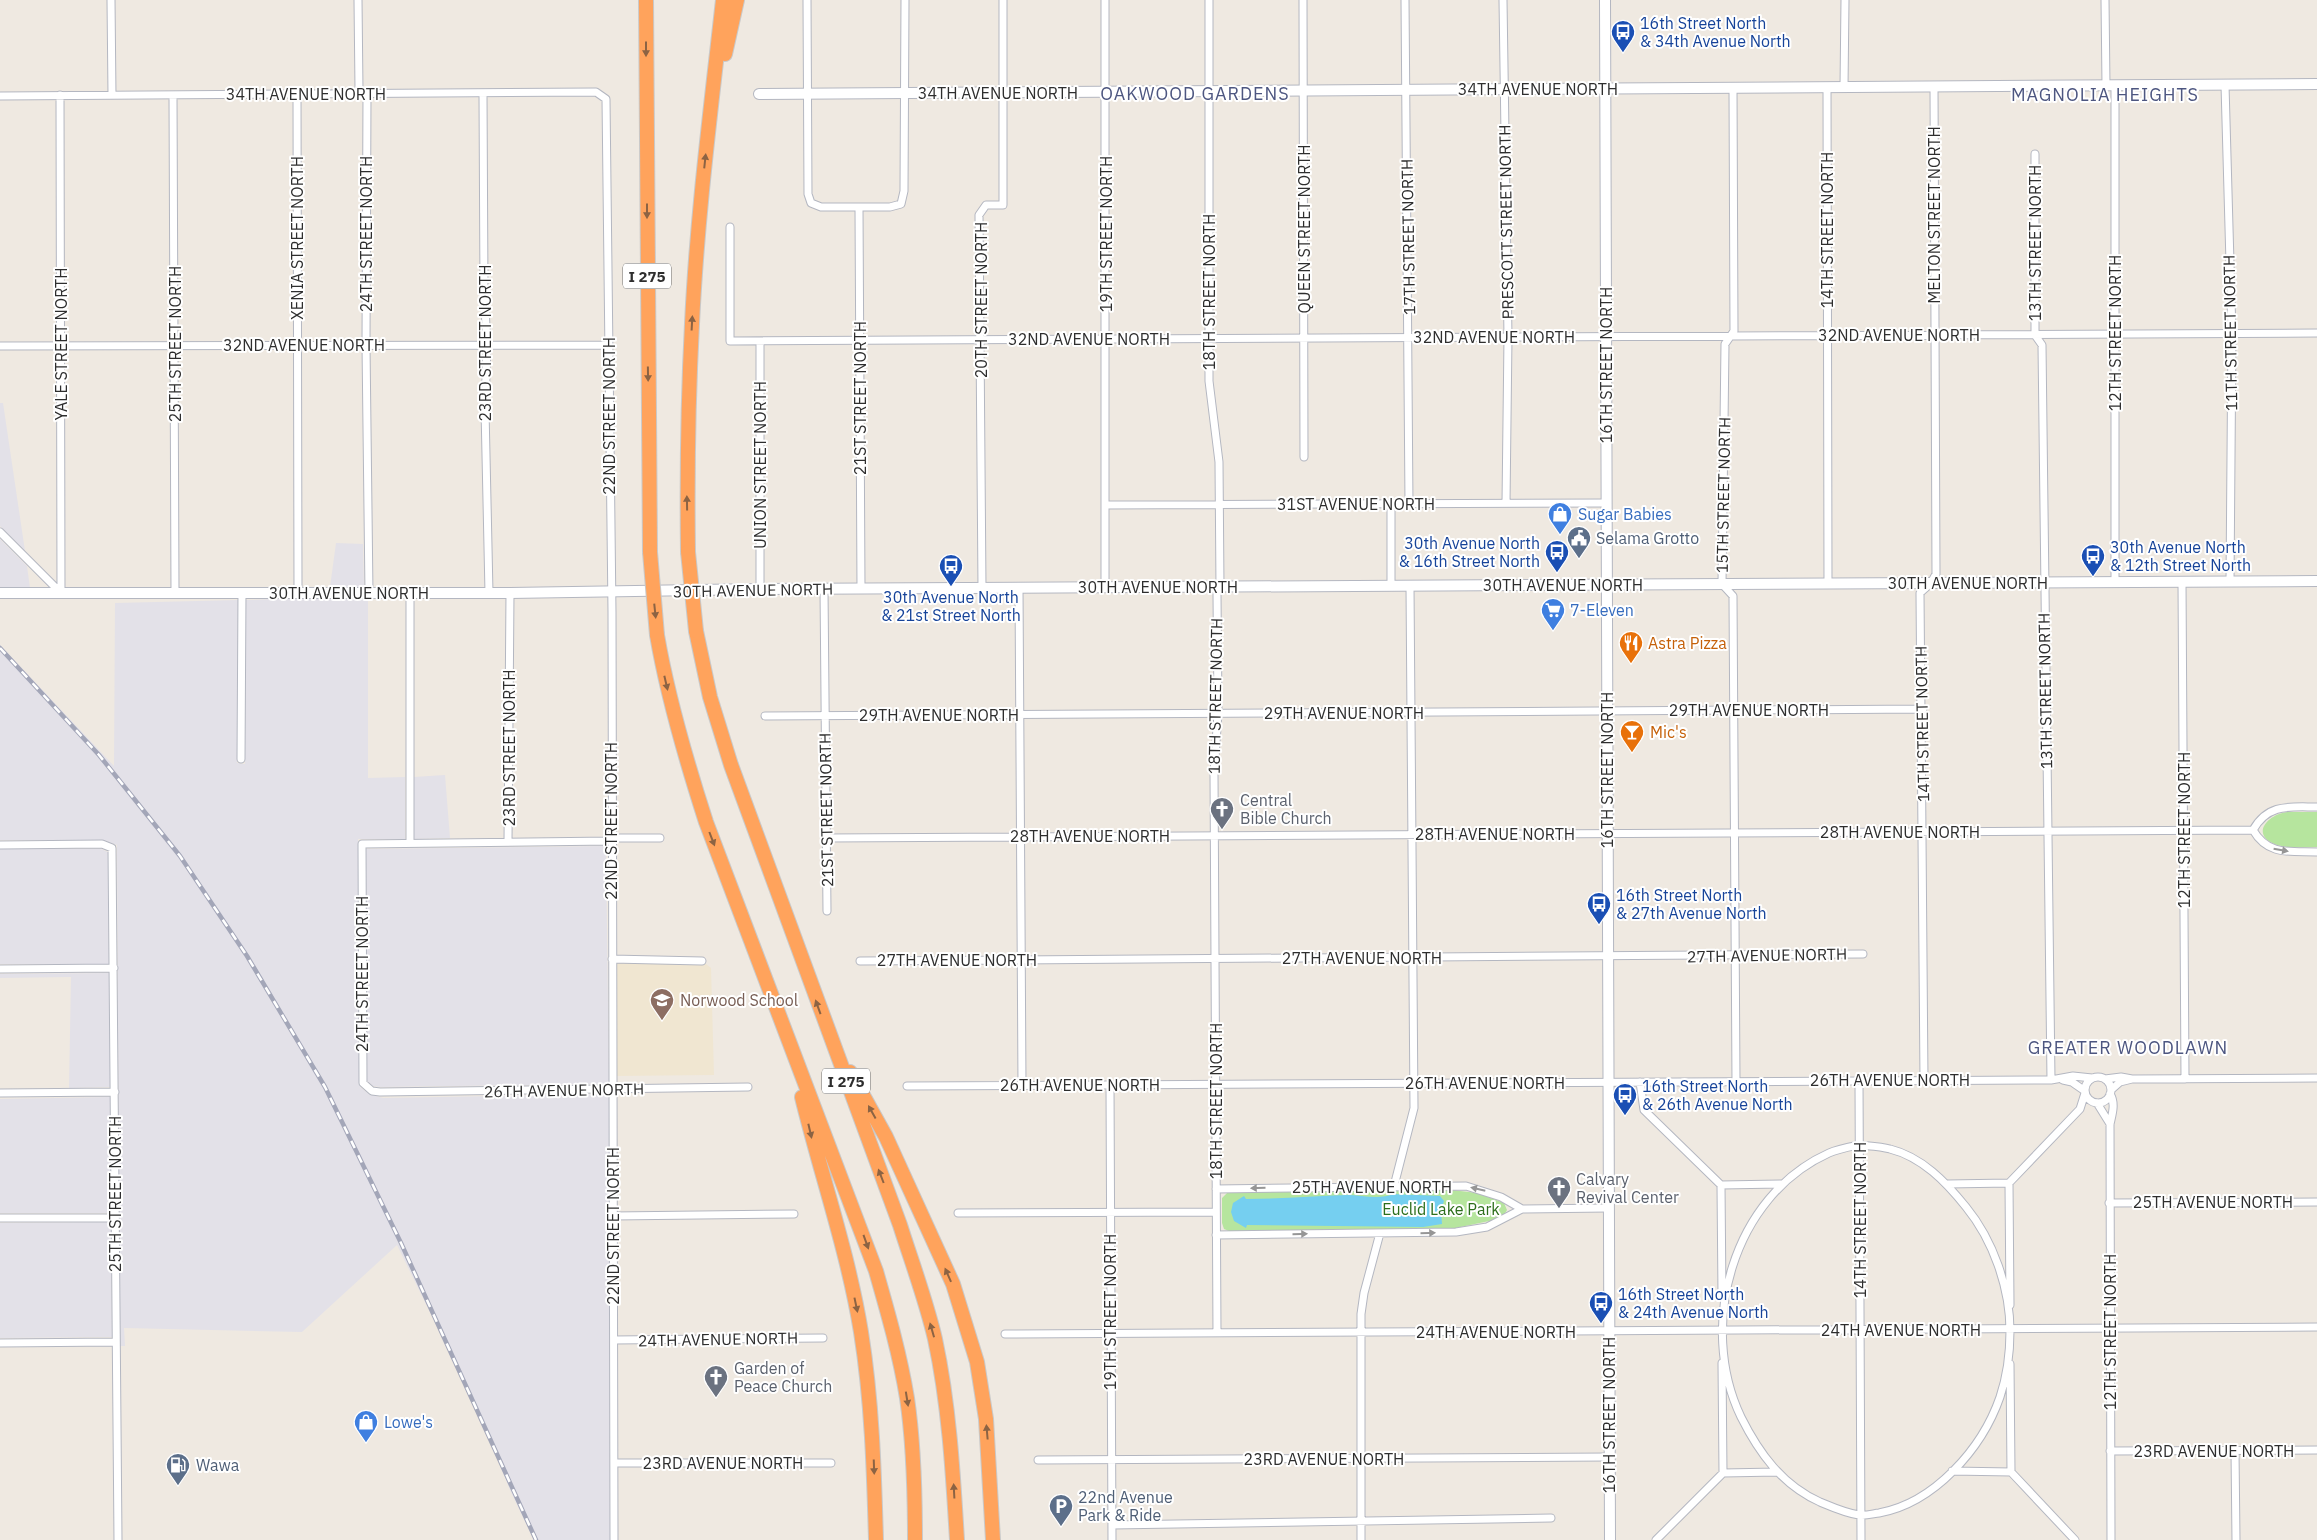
<svg xmlns="http://www.w3.org/2000/svg" width="2317" height="1540" font-family="'IBM Plex Sans',sans-serif">
	<style>
		.industrial { fill: #e3e1e8 }
		.education { fill: #f0e6d1 }
		.green { fill: #b6e59e }
		.water { fill: #75cff0 }
		.lines { fill: none; stroke-linecap: round; stroke-linejoin: round }
		.street-casing { stroke: #b4b7c1; stroke-width: 9 }
		.secondary-casing { stroke: #b4b7c1; stroke-width: 12 }
		.highway-casing { stroke: #c9c9c9; stroke-width: 16 }
		.street { stroke: #fff; stroke-width: 7 }
		.secondary { stroke: #fff; stroke-width: 10 }
		.highway { stroke: #ffa35c; stroke-width: 14 }
		.rail-casing { stroke: #a3a6b8; stroke-width: 4.5 }
		.rail { stroke: #fff; stroke-width: 2.5; stroke-dasharray: 8; stroke-linecap: butt }
		.highway-bridge-casing { stroke: #c9c9c9; stroke-width: 16; stroke-linecap: butt }
		.highway-bridge { stroke: #ffa35c; stroke-width: 14 }
		.oneway { fill: #8c6343 }
		.oneway2 { fill: #969696 }
		.labels { text-anchor: middle; dominant-baseline: central; stroke-width: 4; stroke-linejoin: round; paint-order: stroke }
		.shield { fill: #fff; stroke: #6d6d6d; stroke-width: 1 }
		.shield-label { font-size: 15px; font-weight: bold; fill: #2e2e2e }
		.transit-label { font-size: 16px; fill: #164399; stroke: #fff; text-anchor: start }
		.street-label { font-size: 16px; fill: #2e2e2e; stroke: #fff }
		.shop-label { font-size: 16px; fill: #366cbe; stroke: #fff; text-anchor: start }
		.service-label { font-size: 16px; fill: #4e5e75; stroke: #fff; text-anchor: start }
		.food-label { font-size: 16px; fill: #c56008; stroke: #fff; text-anchor: start }
		.worship-label { font-size: 16px; fill: #5b616d; stroke: #fff; text-anchor: start }
		.education-label { font-size: 16px; fill: #785e54; stroke: #fff; text-anchor: start }
		.park-label { font-size: 16px; fill: #2c6e1b; stroke: #fff }
		.neighbourhood-label { font-size: 18px; letter-spacing: 1px; fill: #4d5680; stroke: #fff }
	</style>
	<rect width="100%" height="100%" fill="#efe9e1"/>
	<path class="industrial" d="M0 403H3L25 551 0 526Z
		M0 539 27 566 30 588 0 589Z
		M336 543 363 544 364 588 330 587Z
		M329 597H368V778L405 777V839H358L360 1087 369 1094 383 1098 609 1094 610 1540H534L510 1490 480 1414 397 1245 302 1332 124 1328 125 1346H120L117 845 102 840H0V645L114 766 115 603 238 600 237 763 245 764 246 600Z
		M445 775 450 838 414 839V777Z
		M606 846 609 1084 380 1087 373 1086 367 1081 366 849Z
		M0 849H101L108 852 109 964H0Z
		M110 973V1087L69 1088 71 977 0 978V974Z
		M110 1097 111 1213H0V1099Z
		M111 1222 112 1337 0 1338V1223Z"/>
	<path class="education" d="M612 961H702L711 968 714 1075 613 1076Z"/>
	<path class="green" d="M2287 812H2317V847C2304 847 2290 849 2277 845 2250 836 2266 815 2287 812Z
		M1442 1189 1478 1193 1504 1203 1507 1210 1504 1215 1494 1220 1451 1229 1229 1231 1224 1229 1222 1223V1198L1228 1192Z"/>
	<path class="water" d="M1393 1194 1440 1196 1444 1201 1441 1210 1442 1224 1423 1227 1247 1225 1246 1228 1234 1221 1231 1212 1233 1203 1244 1196 1246 1199C1280 1199 1313 1196 1347 1195 1361 1195 1380 1200 1393 1194Z"/>
	<g class="lines">
		<g class="street-casing">
			<path id="street" d="M111 0 112 95
				M358 0 359 89 367 94 366 345 369 593
				M807 0 808 194 811 203 821 207H890L901 204 904 191 905 0
				M1209 0V381L1219 462 1220 587 1217 594 1218 713 1214 773 1217 1333
				M1303 0 1304 457
				M1405 0 1409 504
				M1503 0 1508 337 1506 503
				M2105 0 2106 85
				M2115 85V582
				M2225 85 2232 334 2230 581
				M1827 87 1828 583
				M1844 87 1845 0
				M1733 88 1734 331 1725 344 1722 584 1733 596 1736 1081
				M297 94 298 592
				M483 94 484 290 487 344 485 409 489 593
				M60 95 61 593
				M173 95 175 592
				M0 96 596 92 606 99 612 612 614 1540
				M2035 154V335L2042 345 2051 1080
				M859 207 861 589
				M730 227V341L2317 333
				M760 341V589
				M0 346 609 345
				M1105 505 1606 503
				M0 532 61 593
				M2182 582 2185 1079
				M1391 586V504
				M1105 587V0
				M982 588 979 215 986 205H1003V0
				M1019 588 1022 1085
				M824 589 827 911
				M765 716 1923 709
				M241 759 242 592
				M2253 830C2268 856 2290 851 2317 852
				M2253 830C2268 803 2290 807 2317 807
				M611 838H660
				M826 838 2253 830
				M611 841 362 844 363 1083 372 1091 380 1092 748 1087
				M508 842 510 593
				M410 843V594
				M0 845 102 844 112 848 118 1540
				M612 959 702 961
				M860 961 1863 954
				M0 969 114 968
				M2085 1090a13 13 0 1 1 26 0a13 13 0 1 1-26 0Z
				M2105 1079 2121 1077 2132 1079 2317 1078
				M1924 1080 1920 593 1931 583 1936 574 1934 86
				M2063 1080 2072 1082 2085 1091
				M1859 1081 1861 1540
				M1640 1082 1644 1110 1721 1185 1783 1184
				M1110 1085 1112 1540
				M907 1086 2051 1080 2073 1076 2092 1078
				M2111 1090 2120 1082 2132 1079
				M0 1093 115 1092
				M2110 1094C2116 1103 2112 1115 2110 1124L2111 1540
				M2097 1103 2110 1124
				M1859 1145C1869 1146 1880 1146 1890 1149 1922 1157 1946 1182 1966 1207 1993 1240 2010 1288 2010 1331 2010 1353 2007 1376 2000 1397 1982 1449 1934 1503 1879 1513 1872 1514 1865 1516 1859 1515 1845 1513 1832 1507 1820 1502 1782 1485 1759 1453 1741 1417 1697 1325 1733 1196 1829 1153 1838 1149 1849 1147 1859 1145Z
				M2009 1183 2010 1305
				M1948 1184 2009 1183 2080 1109 2085 1093
				M1721 1185 1722 1295
				M1394 1186 1414 1108 1410 586
				M1216 1189 1466 1186 1501 1197 1522 1209
				M2109 1203 2317 1202
				M958 1213 1216 1212
				M613 1216 794 1214
				M0 1218H115
				M1216 1235 1456 1232 1487 1227 1522 1209 1608 1208
				M1005 1334 2317 1327
				M614 1340 823 1338
				M0 1343 116 1342
				M1722 1363 1723 1473
				M2010 1364 2011 1472
				M2110 1451 2317 1450
				M2235 1451 2236 1540
				M1038 1460 1609 1457
				M615 1463H831
				M1952 1471 2011 1472 2075 1540
				M1112 1525 1551 1518
				M1361 1540V1314L1364 1293 1380 1233
				M1656 1540 1723 1473 1777 1472"/>
		</g>
		<g class="secondary-casing">
			<path id="secondary" d="M1605 0 1610 1540
				M759 94 2317 84
				M0 593H510L760 589 2317 581"/>
		</g>
		<g class="highway-casing">
			<path id="highway" d="M646 0 650 552
				M725 54 737 0
				M688 552C687 476 688 400 692 324 697 216 711 108 723 0
				M696 631 710 697 731 765 900 1225C912 1263 926 1300 935 1339 949 1404 953 1473 957 1540
				M657 635C668 699 686 760 706 822L876 1271C888 1313 900 1355 907 1398 914 1445 915 1492 915 1540
				M850 1072 886 1137 953 1284 977 1362 986 1419 993 1540
				M802 1097C821 1175 848 1252 861 1332 872 1401 874 1470 876 1540"/>
		</g>
		<use href="#street" class="street"/>
		<use href="#secondary" class="secondary"/>
		<use href="#highway" class="highway"/>
		<g class="rail-casing">
			<path id="rail" d="M0 648 99 755 180 856 247 956 325 1087 401 1243 536 1540"/>
		</g>
		<use href="#rail" class="rail"/>
		<g class="highway-bridge-casing">
			<path id="highway-bridge" d="M650 552 657 635
				M688 552 696 631"/>
		</g>
		<use href="#highway-bridge" class="highway-bridge"/>
	</g>
	<defs><path id="oneway-solid" d="M-6-.8H1V-3.2L6.5 0L1 3.2V.8H-6Z" transform="scale(1.25)"/></defs>
	<g class="oneway">
		<use href="#oneway-solid" transform="translate(646 49) rotate(90)"/>
		<use href="#oneway-solid" transform="translate(705 161) rotate(-84)"/>
		<use href="#oneway-solid" transform="translate(647 211) rotate(90)"/>
		<use href="#oneway-solid" transform="translate(692 323) rotate(-87)"/>
		<use href="#oneway-solid" transform="translate(648 374) rotate(89)"/>
		<use href="#oneway-solid" transform="translate(687 503) rotate(-91)"/>
		<use href="#oneway-solid" transform="translate(655 611) rotate(84)"/>
		<use href="#oneway-solid" transform="translate(666 683) rotate(77)"/>
		<use href="#oneway-solid" transform="translate(712 839) rotate(69)"/>
		<use href="#oneway-solid" transform="translate(818 1007) rotate(-110)"/>
		<use href="#oneway-solid" transform="translate(872 1112) rotate(-119)"/>
		<use href="#oneway-solid" transform="translate(810 1131) rotate(77)"/>
		<use href="#oneway-solid" transform="translate(881 1176) rotate(-111)"/>
		<use href="#oneway-solid" transform="translate(866 1242) rotate(70)"/>
		<use href="#oneway-solid" transform="translate(948 1275) rotate(-114)"/>
		<use href="#oneway-solid" transform="translate(856 1305) rotate(78)"/>
		<use href="#oneway-solid" transform="translate(932 1330) rotate(-106)"/>
		<use href="#oneway-solid" transform="translate(907 1399) rotate(81)"/>
		<use href="#oneway-solid" transform="translate(987 1432) rotate(-95)"/>
		<use href="#oneway-solid" transform="translate(874 1467) rotate(88)"/>
		<use href="#oneway-solid" transform="translate(954 1491) rotate(-93)"/>
	</g>
	<g class="oneway2">
		<use href="#oneway-solid" transform="translate(2281 850) rotate(10)"/>
		<use href="#oneway-solid" transform="translate(1258 1188) rotate(179)"/>
		<use href="#oneway-solid" transform="translate(1478 1189) rotate(-167)"/>
		<use href="#oneway-solid" transform="translate(1428 1233) rotate(-2)"/>
		<use href="#oneway-solid" transform="translate(1300 1234) rotate(-1)"/>
	</g>
	<defs>
		<g id="bus-pin" transform="scale(1.25)"><path d="M0 17L-7.5 6A9.5 9.5 0 1 1 7.5 6Z" fill="#1a4fb4" stroke="#fff"/><path d="M-5-6H5V4H4V6H2V4H-2V6H-4V4H-5ZM-3.5-4V0h7V-4ZM-3.5 1.2v1.5H-2V1.2ZM2 1.2v1.5H3.5V1.2Z" fill="#fff"/></g>
		<g id="shop-pin" transform="scale(1.25)"><path d="M0 17L-7.5 6A9.5 9.5 0 1 1 7.5 6Z" fill="#3f7fe0" stroke="#fff"/><path d="M-5-2.5h2.3a2.7 3.5 0 0 1 5.4 0H5L5.5 6h-11ZM-1.5-2.5h3a1.5 2.3 0 0 0-3 0Z" fill="#fff"/></g>
		<g id="civic-pin" transform="scale(1.25)"><path d="M0 17L-7.5 6A9.5 9.5 0 1 1 7.5 6Z" fill="#5c6f8a" stroke="#fff"/><path d="M-.6-6.5H3V-4.5H.6V-3L4-1V1h2V6H-6V1h2V-1L-.6-3ZM-1.2 2.5V6h2.4V2.5Z" fill="#fff"/></g>
		<g id="supermarket-pin" transform="scale(1.25)"><path d="M0 17L-7.5 6A9.5 9.5 0 1 1 7.5 6Z" fill="#3f7fe0" stroke="#fff"/><path d="M-6-5.5h2.5l.6 2H6L4.5 2H-2.5L-4.4-4H-6ZM-1.5 3.2a1.3 1.3 0 1 0 .1 0ZM3 3.2a1.3 1.3 0 1 0 .1 0Z" fill="#fff"/></g>
		<g id="restaurant-pin" transform="scale(1.25)"><path d="M0 17L-7.5 6A9.5 9.5 0 1 1 7.5 6Z" fill="#e8710a" stroke="#fff"/><path d="M-5-6h1v4h1v-4h1v4h1v-4h1v5L-1.5 .5V6h-2V.5L-5-1ZM5-6V6H3V1.5H1.5Q1.5-4 5-6Z" fill="#fff"/></g>
		<g id="bar-pin" transform="scale(1.25)"><path d="M0 17L-7.5 6A9.5 9.5 0 1 1 7.5 6Z" fill="#e8710a" stroke="#fff"/><path d="M-6-5H6L.8 .8V4.5H3.5V6h-7V4.5H-.8V.8Z" fill="#fff"/></g>
		<g id="church-pin" transform="scale(1.25)"><path d="M0 17L-7.5 6A9.5 9.5 0 1 1 7.5 6Z" fill="#6b7280" stroke="#fff"/><path d="M-1.2-6h2.4v3.5h3.3v2.4h-3.3V6h-2.4V-.1h-3.3v-2.4h3.3Z" fill="#fff"/></g>
		<g id="school-pin" transform="scale(1.25)"><path d="M0 17L-7.5 6A9.5 9.5 0 1 1 7.5 6Z" fill="#8d6e63" stroke="#fff"/><path d="M0-5L7-2L0 1L-7-2ZM-4 1L0 2.5L4 1V4Q0 6-4 4Z" fill="#fff"/></g>
		<g id="fuel-pin" transform="scale(1.25)"><path d="M0 17L-7.5 6A9.5 9.5 0 1 1 7.5 6Z" fill="#5c6f8a" stroke="#fff"/><path d="M-5.5-6h7V0h2V4h1.3V-2.5L3-4.5l.8-.8L6-3V5H2.5V1h-1V6h-7ZM-4.2-4.7v3.2H.2V-4.7Z" fill="#fff"/></g>
		<g id="parking-pin" transform="scale(1.25)"><path d="M0 17L-7.5 6A9.5 9.5 0 1 1 7.5 6Z" fill="#5c6f8a" stroke="#fff"/><path d="M-3.5-5.5H1a3.5 3.5 0 0 1 0 7H-1V5.5H-3.5ZM-1-3.4V-.6H.8a1.4 1.4 0 0 0 0-2.8Z" fill="#fff"/></g>
	</defs>
	<g fill-rule="evenodd">
		<use href="#bus-pin" x="1623" y="32"/>
		<use href="#shop-pin" x="1560" y="514"/>
		<use href="#civic-pin" x="1579" y="538"/>
		<use href="#bus-pin" x="1557" y="552"/>
		<use href="#bus-pin" x="2093" y="556"/>
		<use href="#bus-pin" x="951" y="566"/>
		<use href="#supermarket-pin" x="1553" y="610"/>
		<use href="#restaurant-pin" x="1631" y="643"/>
		<use href="#bar-pin" x="1632" y="732"/>
		<use href="#church-pin" x="1222" y="809"/>
		<use href="#bus-pin" x="1599" y="904"/>
		<use href="#school-pin" x="662" y="1000"/>
		<use href="#bus-pin" x="1625" y="1095"/>
		<use href="#church-pin" x="1559" y="1188"/>
		<use href="#bus-pin" x="1601" y="1303"/>
		<use href="#church-pin" x="716" y="1377"/>
		<use href="#shop-pin" x="366" y="1422"/>
		<use href="#fuel-pin" x="178" y="1465"/>
		<use href="#parking-pin" x="1061" y="1506"/>
	</g>
	<g class="labels">
		<g class="shield">
			<rect x="623" y="263.5" width="48" height="25" rx="4"/>
			<rect x="822" y="1068.5" width="48" height="25" rx="4"/>
		</g>
		<g class="shield-label">
			<text x="647" y="276">I 275</text>
			<text x="846" y="1081">I 275</text>
		</g>
		<g class="transit-label">
			<text x="1640" y="23">16th Street North<tspan x="1640" dy="18">&amp; 34th Avenue North</tspan></text>
			<text x="1540" y="543" text-anchor="end">30th Avenue North<tspan x="1540" dy="18">&amp; 16th Street North</tspan></text>
			<text x="2110" y="547">30th Avenue North<tspan x="2110" dy="18">&amp; 12th Street North</tspan></text>
			<text x="951" y="597" text-anchor="middle">30th Avenue North<tspan x="951" dy="18">&amp; 21st Street North</tspan></text>
			<text x="1616" y="895">16th Street North<tspan x="1616" dy="18">&amp; 27th Avenue North</tspan></text>
			<text x="1642" y="1086">16th Street North<tspan x="1642" dy="18">&amp; 26th Avenue North</tspan></text>
			<text x="1618" y="1294">16th Street North<tspan x="1618" dy="18">&amp; 24th Avenue North</tspan></text>
		</g>
		<g class="street-label">
			<text x="1538" y="89">34TH AVENUE NORTH</text>
			<text x="998" y="93">34TH AVENUE NORTH</text>
			<text x="306" y="94">34TH AVENUE NORTH</text>
			<text transform="translate(1934 215) rotate(-90)">MELTON STREET NORTH</text>
			<text transform="translate(1506 222) rotate(-91)">PRESCOTT STREET NORTH</text>
			<text transform="translate(1304 229) rotate(-90)">QUEEN STREET NORTH</text>
			<text transform="translate(1827 230) rotate(-90)">14TH STREET NORTH</text>
			<text transform="translate(366 234) rotate(-90)">24TH STREET NORTH</text>
			<text transform="translate(1106 234) rotate(-90)">19TH STREET NORTH</text>
			<text transform="translate(1408 237) rotate(-91)">17TH STREET NORTH</text>
			<text transform="translate(297 238) rotate(-90)">XENIA STREET NORTH</text>
			<text transform="translate(2035 243) rotate(-90)">13TH STREET NORTH</text>
			<text transform="translate(1209 292) rotate(-90)">18TH STREET NORTH</text>
			<text transform="translate(981 300) rotate(-90)">20TH STREET NORTH</text>
			<text transform="translate(2115 333) rotate(-90)">12TH STREET NORTH</text>
			<text transform="translate(2230 333) rotate(-91)">11TH STREET NORTH</text>
			<text x="1899" y="335">32ND AVENUE NORTH</text>
			<text x="1494" y="337">32ND AVENUE NORTH</text>
			<text x="1089" y="339">32ND AVENUE NORTH</text>
			<text transform="translate(485 343) rotate(-90)">23RD STREET NORTH</text>
			<text transform="translate(61 344) rotate(-90)">YALE STREET NORTH</text>
			<text transform="translate(175 344) rotate(-90)">25TH STREET NORTH</text>
			<text x="304" y="345">32ND AVENUE NORTH</text>
			<text transform="translate(1606 365) rotate(-90)">16TH STREET NORTH</text>
			<text transform="translate(860 398) rotate(-90)">21ST STREET NORTH</text>
			<text transform="translate(609 416) rotate(-90)">22ND STREET NORTH</text>
			<text transform="translate(760 465) rotate(-90)">UNION STREET NORTH</text>
			<text transform="translate(1723 495) rotate(-89)">15TH STREET NORTH</text>
			<text x="1356" y="504">31ST AVENUE NORTH</text>
			<text x="1968" y="583">30TH AVENUE NORTH</text>
			<text x="1563" y="585">30TH AVENUE NORTH</text>
			<text x="1158" y="587">30TH AVENUE NORTH</text>
			<text transform="translate(753 590) rotate(-1)">30TH AVENUE NORTH</text>
			<text x="349" y="593">30TH AVENUE NORTH</text>
			<text transform="translate(2045 691) rotate(-91)">13TH STREET NORTH</text>
			<text transform="translate(1215 696) rotate(-89)">18TH STREET NORTH</text>
			<text x="1749" y="710">29TH AVENUE NORTH</text>
			<text x="1344" y="713">29TH AVENUE NORTH</text>
			<text x="939" y="715">29TH AVENUE NORTH</text>
			<text transform="translate(1922 724) rotate(-91)">14TH STREET NORTH</text>
			<text transform="translate(509 748) rotate(-90)">23RD STREET NORTH</text>
			<text transform="translate(1607 770) rotate(-90)">16TH STREET NORTH</text>
			<text transform="translate(826 810) rotate(-91)">21ST STREET NORTH</text>
			<text transform="translate(611 821) rotate(-90)">22ND STREET NORTH</text>
			<text transform="translate(2184 830) rotate(-90)">12TH STREET NORTH</text>
			<text x="1900" y="832">28TH AVENUE NORTH</text>
			<text x="1495" y="834">28TH AVENUE NORTH</text>
			<text x="1090" y="836">28TH AVENUE NORTH</text>
			<text transform="translate(1767 955) rotate(-1)">27TH AVENUE NORTH</text>
			<text x="1362" y="958">27TH AVENUE NORTH</text>
			<text x="957" y="960">27TH AVENUE NORTH</text>
			<text transform="translate(362 974) rotate(-90)">24TH STREET NORTH</text>
			<text x="1890" y="1080">26TH AVENUE NORTH</text>
			<text x="1485" y="1083">26TH AVENUE NORTH</text>
			<text x="1080" y="1085">26TH AVENUE NORTH</text>
			<text transform="translate(564 1090) rotate(-1)">26TH AVENUE NORTH</text>
			<text transform="translate(1216 1101) rotate(-90)">18TH STREET NORTH</text>
			<text x="1372" y="1187">25TH AVENUE NORTH</text>
			<text transform="translate(115 1194) rotate(-90)">25TH STREET NORTH</text>
			<text x="2213" y="1202">25TH AVENUE NORTH</text>
			<text transform="translate(1860 1220) rotate(-90)">14TH STREET NORTH</text>
			<text transform="translate(613 1226) rotate(-90)">22ND STREET NORTH</text>
			<text transform="translate(1110 1312) rotate(-90)">19TH STREET NORTH</text>
			<text x="1901" y="1330">24TH AVENUE NORTH</text>
			<text x="1496" y="1332">24TH AVENUE NORTH</text>
			<text transform="translate(2110 1332) rotate(-90)">12TH STREET NORTH</text>
			<text transform="translate(718 1339) rotate(-1)">24TH AVENUE NORTH</text>
			<text transform="translate(1609 1415) rotate(-90)">16TH STREET NORTH</text>
			<text x="2214" y="1451">23RD AVENUE NORTH</text>
			<text x="1324" y="1459">23RD AVENUE NORTH</text>
			<text x="723" y="1463">23RD AVENUE NORTH</text>
		</g>
		<g class="shop-label">
			<text x="1578" y="514">Sugar Babies</text>
			<text x="1570" y="610">7-Eleven</text>
			<text x="384" y="1422">Lowe's</text>
		</g>
		<g class="service-label">
			<text x="1596" y="538">Selama Grotto</text>
			<text x="196" y="1465">Wawa</text>
			<text x="1078" y="1497">22nd Avenue<tspan x="1078" dy="18">Park &amp; Ride</tspan></text>
		</g>
		<g class="food-label">
			<text x="1648" y="643">Astra Pizza</text>
			<text x="1650" y="732">Mic's</text>
		</g>
		<g class="worship-label">
			<text x="1240" y="800">Central<tspan x="1240" dy="18">Bible Church</tspan></text>
			<text x="1576" y="1179">Calvary<tspan x="1576" dy="18">Revival Center</tspan></text>
			<text x="734" y="1368">Garden of<tspan x="734" dy="18">Peace Church</tspan></text>
		</g>
		<g class="education-label">
			<text x="680" y="1000">Norwood School</text>
		</g>
		<g class="park-label">
			<text x="1441" y="1209">Euclid Lake Park</text>
		</g>
		<g class="neighbourhood-label">
			<text x="1195" y="93">OAKWOOD GARDENS</text>
			<text x="2105" y="94">MAGNOLIA HEIGHTS</text>
			<text x="2128" y="1047">GREATER WOODLAWN</text>
		</g>
	</g>
</svg>
